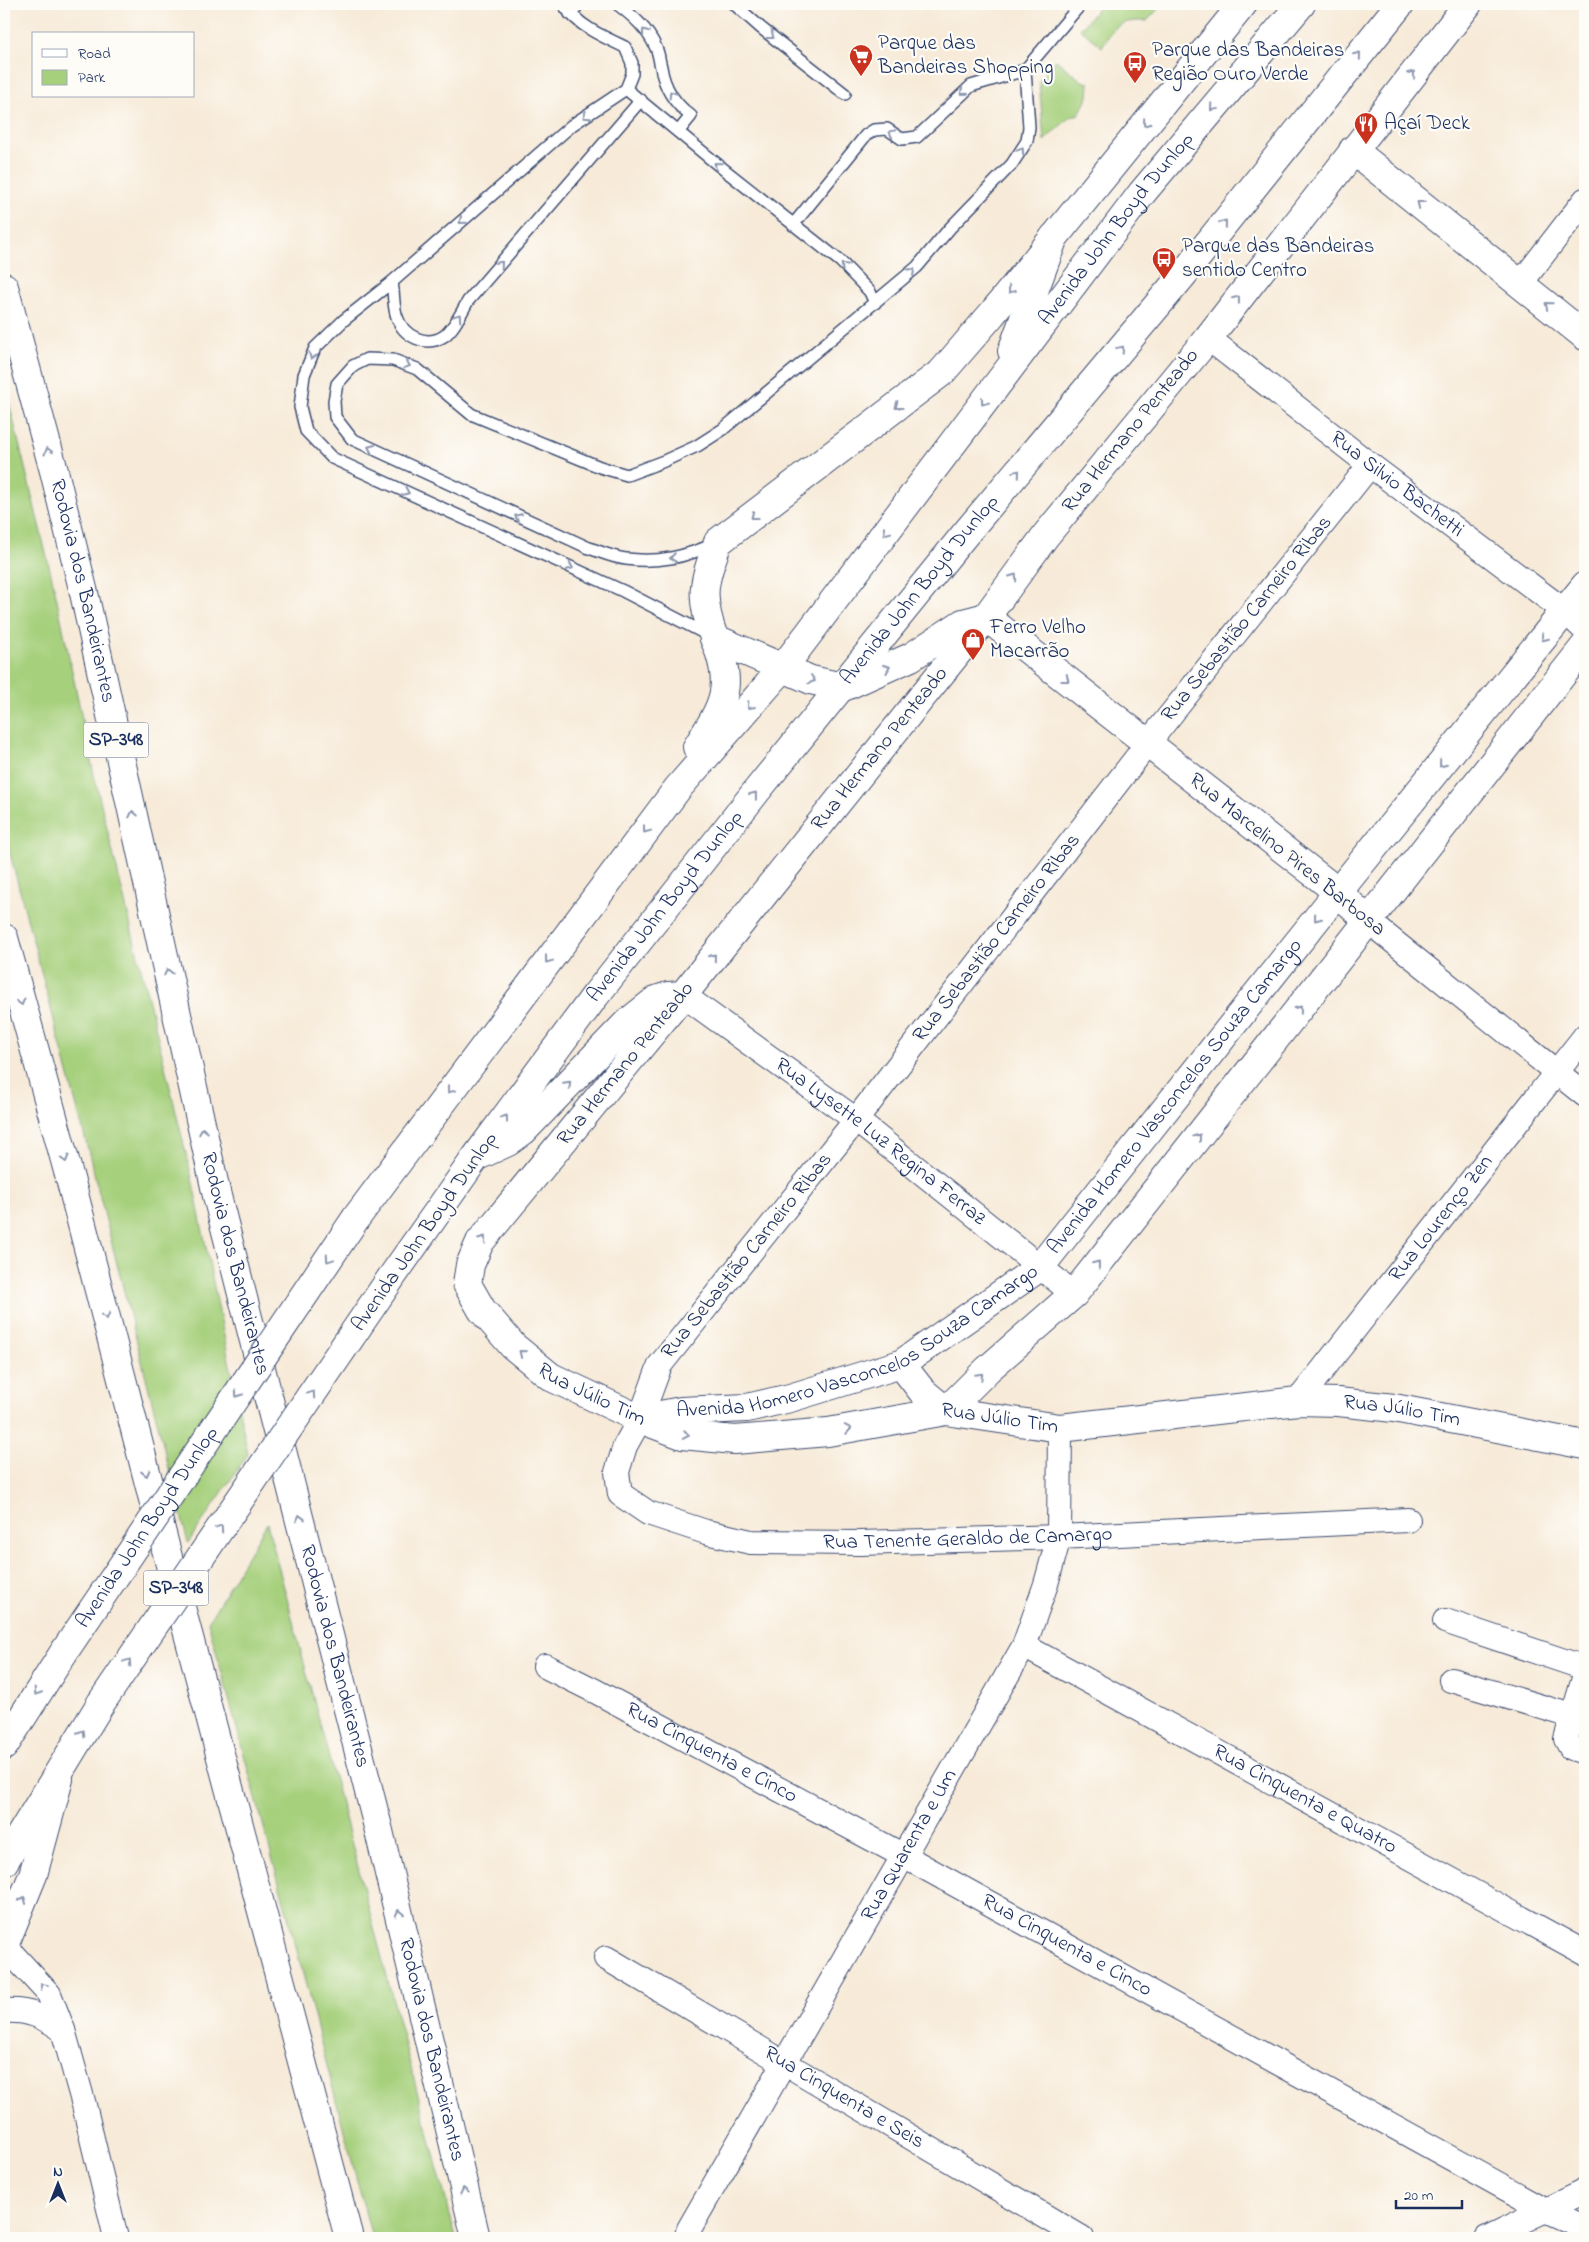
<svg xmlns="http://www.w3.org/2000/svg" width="1589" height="2242" font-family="'Indie Flower',sans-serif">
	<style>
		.green { fill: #a6d07c; stroke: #60806d }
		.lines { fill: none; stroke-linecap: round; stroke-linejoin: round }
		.lane-casing { stroke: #3c4b70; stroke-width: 14 }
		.street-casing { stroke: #3c4b70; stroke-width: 26 }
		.secondary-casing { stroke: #3c4b70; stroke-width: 30 }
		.primary-casing { stroke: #3c4b70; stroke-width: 30 }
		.highway-casing { stroke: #3c4b70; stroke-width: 30 }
		.lane { stroke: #fff; stroke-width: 11 }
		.street { stroke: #fff; stroke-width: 24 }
		.secondary { stroke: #fff; stroke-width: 28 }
		.primary { stroke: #fff; stroke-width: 28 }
		.highway { stroke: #fff; stroke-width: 28 }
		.primary-bridge-casing { stroke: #3c4b70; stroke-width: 30; stroke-linecap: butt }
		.primary-bridge { stroke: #fff; stroke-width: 28 }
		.oneway { stroke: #8d97ae }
		.labels { text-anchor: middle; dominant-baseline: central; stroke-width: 4.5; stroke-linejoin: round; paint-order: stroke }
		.shield { fill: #fdfcf7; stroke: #5f6c8c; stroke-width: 1 }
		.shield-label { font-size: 20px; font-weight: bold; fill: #1b2f5e }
		.poi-label { font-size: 21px; fill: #1b2f5e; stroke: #fdfcf7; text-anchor: start }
		.street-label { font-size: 21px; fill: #1b2f5e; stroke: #fdfcf7 }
	</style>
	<rect width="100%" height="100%" fill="#fdfcf7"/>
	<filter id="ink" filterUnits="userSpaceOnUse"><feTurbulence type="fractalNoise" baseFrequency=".02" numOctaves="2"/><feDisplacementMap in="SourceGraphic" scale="10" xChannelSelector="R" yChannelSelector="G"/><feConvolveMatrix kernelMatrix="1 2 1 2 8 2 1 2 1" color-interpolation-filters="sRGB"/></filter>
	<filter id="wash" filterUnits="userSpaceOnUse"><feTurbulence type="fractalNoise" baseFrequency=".0096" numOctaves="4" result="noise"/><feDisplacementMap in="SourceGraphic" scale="20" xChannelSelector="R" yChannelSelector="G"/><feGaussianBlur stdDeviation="1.12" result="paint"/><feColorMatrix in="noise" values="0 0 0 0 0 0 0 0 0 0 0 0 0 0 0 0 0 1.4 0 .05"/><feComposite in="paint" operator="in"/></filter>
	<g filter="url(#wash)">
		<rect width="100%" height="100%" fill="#f7ead8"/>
		<path class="green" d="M1102 4H1163L1147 21C1119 21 1116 23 1102 47L1080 29Z
			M1056 60 1082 81 1089 83 1088 97 1079 114 1070 117 1044 141 1039 81Z
			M4 382 54 586 94 775 192 1178 248 1454 188 1543 84 1134 4 831Z
			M267 1523 456 2238H372L286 1909 208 1622Z"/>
	</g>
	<g filter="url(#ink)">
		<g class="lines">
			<g class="lane-casing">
				<path id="lane" d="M563 4C578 26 601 36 625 47L632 63V74L626 89 572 125 392 282 344 320 315 348 304 375 300 407 306 431 332 458 623 591 710 636
					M617 4C633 16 648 29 656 48 659 54 659 60 661 67 664 87 675 104 691 116L678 132
					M734 4 761 28 845 94
					M570 14 579 4
					M626 89 717 164 840 261 870 292 875 303
					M793 225 866 135 874 130 887 129 902 139 917 137 971 86 1025 70 1081 4
					M392 282C394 293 393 307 397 317 403 336 426 348 444 336 454 329 462 311 468 301L641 100
					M714 544C685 557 659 563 626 559 614 558 601 552 589 548L352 439 335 417 334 401 337 384 353 366 367 359 393 360 417 369 471 414 600 467 627 475 664 461 697 446 722 430 917 267 950 228 1012 164 1027 141 1029 127 1025 70"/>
			</g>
			<g class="street-casing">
				<g id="street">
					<path d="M1521 283 1585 200"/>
					<path id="s1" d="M1208 338 1370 465 1566 612 1585 630"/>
					<path id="s2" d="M1370 465 1148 743 856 1120 660 1365 640 1419 625 1446 617 1472 620 1494 648 1513 706 1532 751 1542 860 1543 1059 1537 1408 1520"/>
					<path d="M1368 921 1585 1095"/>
					<path id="s3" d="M683 995 856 1120 1074 1294"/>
					<path id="s4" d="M1298 1401 1585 1036"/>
					<path d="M1445 1621 1585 1668"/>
					<path id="s5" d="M1024 1646 1585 1953"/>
					<path id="s6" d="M545 1666 595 1691 902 1855 1545 2210 1577 2224 1585 2231"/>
					<path d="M1585 1675 1566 1739 1571 1748 1585 1752"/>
					<path d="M1451 1680 1572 1716"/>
					<path d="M4 1945 49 1994 63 2030 84 2105 116 2238"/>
					<path id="s7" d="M606 1958 1082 2238"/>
					<path d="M4 2011C28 2009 44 2017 63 2030"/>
					<path id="s8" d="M686 2238 689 2229 1024 1646 1046 1584 1059 1537 1060 1428"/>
					<path d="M1487 2238 1585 2191"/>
				</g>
			</g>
			<g class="secondary-casing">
				<g id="secondary">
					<path id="s9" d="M1468 4 1208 338 1046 535 986 617 683 995 480 1242 470 1265 467 1284 482 1310 513 1346 551 1377 640 1419 682 1435 735 1440 828 1432 946 1411 1060 1428 1298 1401 1338 1402 1394 1408 1585 1445"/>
					<path d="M1353 150 1585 336"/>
					<path d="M986 617 1338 892 1368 921"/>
					<path d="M842 687 811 680 714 638C699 595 703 584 718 542L942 372 992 314 1243 4"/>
					<path d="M901 1364 922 1391 946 1411"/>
					<path d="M946 1411 988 1369 1074 1294 1585 646"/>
					<path id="s10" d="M640 1419 681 1411 747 1408 790 1398 901 1364 1040 1267 1338 892 1585 586"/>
					<path d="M4 1946 33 1875 59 1779"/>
				</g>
			</g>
			<g class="primary-casing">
				<g id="primary">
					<path d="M1012 351 1054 237"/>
					<path d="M846 686 911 657 963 623 986 617"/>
					<path d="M697 747C724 704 735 687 714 638"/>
					<path d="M482 1154 508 1142 523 1131 627 1023 656 1000 668 996 683 995"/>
					<path id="s11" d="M356 1218 678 788 782 669 1142 193 1301 4"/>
					<path id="s12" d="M391 1278 476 1157 595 996 759 788 966 533 1182 276 1400 4"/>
					<path d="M4 1746 64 1652"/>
					<path d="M4 1862 101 1703"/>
				</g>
			</g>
			<g class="highway-casing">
				<g id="highway">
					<path id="s13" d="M4 287 54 471 84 593 217 1196 378 1827 476 2238"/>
					<path d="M4 938 72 1186 183 1615 349 2238"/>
				</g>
			</g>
			<use href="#lane" class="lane"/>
			<use href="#street" class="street"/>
			<use href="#secondary" class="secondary"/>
			<use href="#primary" class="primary"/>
			<use href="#highway" class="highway"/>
			<g class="primary-bridge-casing">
				<g id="primary-bridge">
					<path id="s14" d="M64 1652 356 1218"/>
					<path d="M101 1703 391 1278"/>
				</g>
			</g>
			<use href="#primary-bridge" class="primary-bridge"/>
		</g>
		<defs><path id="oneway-chevron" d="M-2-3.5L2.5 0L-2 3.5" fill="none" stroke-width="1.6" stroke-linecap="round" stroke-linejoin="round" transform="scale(1.25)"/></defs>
		<g class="oneway">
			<use href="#oneway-chevron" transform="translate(645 32) rotate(-126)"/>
			<use href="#oneway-chevron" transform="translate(771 36) rotate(38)"/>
			<use href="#oneway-chevron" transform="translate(1358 55) rotate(-51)"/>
			<use href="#oneway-chevron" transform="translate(1412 74) rotate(-52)"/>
			<use href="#oneway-chevron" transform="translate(963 92) rotate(140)"/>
			<use href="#oneway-chevron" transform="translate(672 94) rotate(-123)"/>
			<use href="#oneway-chevron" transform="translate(1213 108) rotate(130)"/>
			<use href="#oneway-chevron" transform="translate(586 116) rotate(146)"/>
			<use href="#oneway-chevron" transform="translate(1146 123) rotate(129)"/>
			<use href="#oneway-chevron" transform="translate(892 133) rotate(-153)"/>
			<use href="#oneway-chevron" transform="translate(1021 151) rotate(-57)"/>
			<use href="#oneway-chevron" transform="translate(717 165) rotate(-141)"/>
			<use href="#oneway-chevron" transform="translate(1420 204) rotate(-142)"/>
			<use href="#oneway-chevron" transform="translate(462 221) rotate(139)"/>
			<use href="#oneway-chevron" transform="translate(1224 223) rotate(-51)"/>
			<use href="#oneway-chevron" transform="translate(500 264) rotate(-49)"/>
			<use href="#oneway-chevron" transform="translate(844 266) rotate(-135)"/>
			<use href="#oneway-chevron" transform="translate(912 271) rotate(-42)"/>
			<use href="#oneway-chevron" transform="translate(1011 290) rotate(129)"/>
			<use href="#oneway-chevron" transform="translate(1237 299) rotate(-52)"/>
			<use href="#oneway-chevron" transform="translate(1548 305) rotate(-141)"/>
			<use href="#oneway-chevron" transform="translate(458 317) rotate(-56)"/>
			<use href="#oneway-chevron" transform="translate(1121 349) rotate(-50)"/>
			<use href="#oneway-chevron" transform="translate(312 356) rotate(112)"/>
			<use href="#oneway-chevron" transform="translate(407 365) rotate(19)"/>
			<use href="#oneway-chevron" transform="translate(984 402) rotate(127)"/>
			<use href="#oneway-chevron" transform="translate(898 406) rotate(143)"/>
			<use href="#oneway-chevron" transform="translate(371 448) rotate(-155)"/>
			<use href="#oneway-chevron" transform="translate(48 451) rotate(-105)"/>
			<use href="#oneway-chevron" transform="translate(1017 473) rotate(-50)"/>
			<use href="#oneway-chevron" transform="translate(406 492) rotate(24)"/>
			<use href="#oneway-chevron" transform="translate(754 516) rotate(143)"/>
			<use href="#oneway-chevron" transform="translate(518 517) rotate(-155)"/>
			<use href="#oneway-chevron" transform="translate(886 532) rotate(127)"/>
			<use href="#oneway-chevron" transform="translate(673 558) rotate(171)"/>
			<use href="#oneway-chevron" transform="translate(570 567) rotate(24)"/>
			<use href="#oneway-chevron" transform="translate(1014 577) rotate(-55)"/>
			<use href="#oneway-chevron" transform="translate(1544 638) rotate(129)"/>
			<use href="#oneway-chevron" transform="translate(887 668) rotate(-23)"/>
			<use href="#oneway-chevron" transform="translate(1066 679) rotate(38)"/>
			<use href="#oneway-chevron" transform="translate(812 680) rotate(19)"/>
			<use href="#oneway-chevron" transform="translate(750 706) rotate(131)"/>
			<use href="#oneway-chevron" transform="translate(1442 764) rotate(129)"/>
			<use href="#oneway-chevron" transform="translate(754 795) rotate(-52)"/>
			<use href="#oneway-chevron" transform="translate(133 814) rotate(-102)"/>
			<use href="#oneway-chevron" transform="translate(646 830) rotate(127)"/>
			<use href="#oneway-chevron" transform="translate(1317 918) rotate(128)"/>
			<use href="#oneway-chevron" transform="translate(713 957) rotate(-51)"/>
			<use href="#oneway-chevron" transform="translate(548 960) rotate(127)"/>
			<use href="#oneway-chevron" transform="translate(168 972) rotate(-102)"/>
			<use href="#oneway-chevron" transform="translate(21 1002) rotate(75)"/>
			<use href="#oneway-chevron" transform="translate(1299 1009) rotate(-52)"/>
			<use href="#oneway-chevron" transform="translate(568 1084) rotate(-46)"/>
			<use href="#oneway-chevron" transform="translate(450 1090) rotate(127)"/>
			<use href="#oneway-chevron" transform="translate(505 1118) rotate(-54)"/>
			<use href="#oneway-chevron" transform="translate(203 1131) rotate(-102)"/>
			<use href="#oneway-chevron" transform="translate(1198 1137) rotate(-52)"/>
			<use href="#oneway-chevron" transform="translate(65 1159) rotate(75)"/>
			<use href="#oneway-chevron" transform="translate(483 1239) rotate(-54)"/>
			<use href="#oneway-chevron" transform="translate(329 1259) rotate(124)"/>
			<use href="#oneway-chevron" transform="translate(1097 1264) rotate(-52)"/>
			<use href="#oneway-chevron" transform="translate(106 1316) rotate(76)"/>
			<use href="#oneway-chevron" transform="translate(522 1353) rotate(-141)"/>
			<use href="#oneway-chevron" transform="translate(980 1376) rotate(-45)"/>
			<use href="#oneway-chevron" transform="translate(238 1394) rotate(124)"/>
			<use href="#oneway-chevron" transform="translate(312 1394) rotate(-56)"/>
			<use href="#oneway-chevron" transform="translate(848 1429) rotate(-10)"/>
			<use href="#oneway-chevron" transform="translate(686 1435) rotate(10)"/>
			<use href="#oneway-chevron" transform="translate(146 1473) rotate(76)"/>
			<use href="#oneway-chevron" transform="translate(300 1518) rotate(-104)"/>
			<use href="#oneway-chevron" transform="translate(220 1528) rotate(-56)"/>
			<use href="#oneway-chevron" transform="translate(128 1662) rotate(-56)"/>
			<use href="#oneway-chevron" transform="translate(37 1692) rotate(123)"/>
			<use href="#oneway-chevron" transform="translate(82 1733) rotate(-58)"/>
			<use href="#oneway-chevron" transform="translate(23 1900) rotate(-68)"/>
			<use href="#oneway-chevron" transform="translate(399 1913) rotate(-103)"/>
			<use href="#oneway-chevron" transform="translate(43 1986) rotate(-130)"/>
			<use href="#oneway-chevron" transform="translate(464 2191) rotate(-103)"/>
		</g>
	</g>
	<defs>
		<g id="supermarket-pin" transform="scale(1.25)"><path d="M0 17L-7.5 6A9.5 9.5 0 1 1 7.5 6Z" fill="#c8321e" stroke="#fdfcf7"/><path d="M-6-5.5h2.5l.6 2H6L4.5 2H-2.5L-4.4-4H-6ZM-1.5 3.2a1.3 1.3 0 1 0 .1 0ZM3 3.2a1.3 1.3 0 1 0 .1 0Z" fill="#fff"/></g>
		<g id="bus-pin" transform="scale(1.25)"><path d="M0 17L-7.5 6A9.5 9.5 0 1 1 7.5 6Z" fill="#c8321e" stroke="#fdfcf7"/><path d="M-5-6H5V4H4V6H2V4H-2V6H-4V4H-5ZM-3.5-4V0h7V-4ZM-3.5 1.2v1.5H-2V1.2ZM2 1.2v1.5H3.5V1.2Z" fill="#fff"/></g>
		<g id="restaurant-pin" transform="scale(1.25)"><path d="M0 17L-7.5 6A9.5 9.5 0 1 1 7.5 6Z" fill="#c8321e" stroke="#fdfcf7"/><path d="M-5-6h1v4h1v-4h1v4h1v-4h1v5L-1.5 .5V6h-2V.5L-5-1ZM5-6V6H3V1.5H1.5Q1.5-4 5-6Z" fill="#fff"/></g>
		<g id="shop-pin" transform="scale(1.25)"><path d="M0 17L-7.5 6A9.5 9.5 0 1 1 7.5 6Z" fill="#c8321e" stroke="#fdfcf7"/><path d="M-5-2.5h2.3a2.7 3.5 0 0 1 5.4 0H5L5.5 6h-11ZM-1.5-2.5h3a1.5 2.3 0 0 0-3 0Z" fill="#fff"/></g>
	</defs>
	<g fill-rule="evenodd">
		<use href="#supermarket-pin" x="861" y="56"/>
		<use href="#bus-pin" x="1135" y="63"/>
		<use href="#restaurant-pin" x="1366" y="124"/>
		<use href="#bus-pin" x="1164" y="259"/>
		<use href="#shop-pin" x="973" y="640"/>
	</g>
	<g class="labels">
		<g class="shield">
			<rect x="83.5" y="722.5" width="65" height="35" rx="4"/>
			<rect x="143.5" y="1570.5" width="65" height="35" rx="4"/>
		</g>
		<g class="shield-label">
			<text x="116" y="740">SP-348</text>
			<text x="176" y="1588">SP-348</text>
		</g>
		<g class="poi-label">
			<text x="878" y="44">Parque das<tspan x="878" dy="24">Bandeiras Shopping</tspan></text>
			<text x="1152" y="51">Parque das Bandeiras<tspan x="1152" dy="24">Região Ouro Verde</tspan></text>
			<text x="1384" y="124">Açaí Deck</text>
			<text x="1182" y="247">Parque das Bandeiras<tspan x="1182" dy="24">sentido Centro</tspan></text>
			<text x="990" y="628">Ferro Velho<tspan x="990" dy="24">Macarrão</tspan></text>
		</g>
		<g class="street-label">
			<text stroke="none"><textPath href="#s11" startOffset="1248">Avenida John Boyd Dunlop</textPath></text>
			<text transform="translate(1131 431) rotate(-51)">Rua Hermano Penteado</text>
			<text stroke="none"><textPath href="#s1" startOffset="239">Rua Silvio Bachetti</textPath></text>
			<text stroke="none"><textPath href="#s13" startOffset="314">Rodovia dos Bandeirantes</textPath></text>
			<text stroke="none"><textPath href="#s12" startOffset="868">Avenida John Boyd Dunlop</textPath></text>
			<text transform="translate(1247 619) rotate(-51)">Rua Sebastião Carneiro Ribas</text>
			<text transform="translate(880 749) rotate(-51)">Rua Hermano Penteado</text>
			<text transform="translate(1287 855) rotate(39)">Rua Marcelino Pires Barbosa</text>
			<text stroke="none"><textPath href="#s12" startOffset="462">Avenida John Boyd Dunlop</textPath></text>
			<text transform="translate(997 938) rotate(-52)">Rua Sebastião Carneiro Ribas</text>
			<text transform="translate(626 1064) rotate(-51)">Rua Hermano Penteado</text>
			<text stroke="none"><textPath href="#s10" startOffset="655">Avenida Homero Vasconcelos Souza Camargo</textPath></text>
			<text stroke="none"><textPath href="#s3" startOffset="246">Rua Lysette Luz Regina Ferraz</textPath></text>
			<text stroke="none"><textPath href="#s4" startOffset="232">Rua Lourenço Zen</textPath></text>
			<text transform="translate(425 1232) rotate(-55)">Avenida John Boyd Dunlop</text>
			<text transform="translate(747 1256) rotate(-51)">Rua Sebastião Carneiro Ribas</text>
			<text stroke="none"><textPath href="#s13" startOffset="1004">Rodovia dos Bandeirantes</textPath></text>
			<text stroke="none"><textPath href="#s10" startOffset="235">Avenida Homero Vasconcelos Souza Camargo</textPath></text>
			<text stroke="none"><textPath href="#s9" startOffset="1799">Rua Júlio Tim</textPath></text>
			<text stroke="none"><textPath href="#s9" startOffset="2624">Rua Júlio Tim</textPath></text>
			<text stroke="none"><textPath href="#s9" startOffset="2219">Rua Júlio Tim</textPath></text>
			<text stroke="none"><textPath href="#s14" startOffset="150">Avenida John Boyd Dunlop</textPath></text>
			<text stroke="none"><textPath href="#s2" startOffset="1642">Rua Tenente Geraldo de Camargo</textPath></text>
			<text stroke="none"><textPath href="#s13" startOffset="1409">Rodovia dos Bandeirantes</textPath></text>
			<text stroke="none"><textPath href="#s6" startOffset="188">Rua Cinquenta e Cinco</textPath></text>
			<text stroke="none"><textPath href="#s5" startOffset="320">Rua Cinquenta e Quatro</textPath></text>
			<text stroke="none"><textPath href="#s8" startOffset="452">Rua Quarenta e Um</textPath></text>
			<text stroke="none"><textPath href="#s6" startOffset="592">Rua Cinquenta e Cinco</textPath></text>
			<text stroke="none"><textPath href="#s13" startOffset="1814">Rodovia dos Bandeirantes</textPath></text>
			<text stroke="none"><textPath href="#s7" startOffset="276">Rua Cinquenta e Seis</textPath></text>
		</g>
	</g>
	<rect width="1589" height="2242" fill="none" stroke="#fdfcf7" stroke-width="20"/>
	<rect x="32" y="32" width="162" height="65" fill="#fdfcf7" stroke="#a3aaba"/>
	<rect x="42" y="49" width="25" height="8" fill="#ffffff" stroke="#a3aaba"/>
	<text x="78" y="58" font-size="15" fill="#1b2f5e">Road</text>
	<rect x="42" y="70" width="25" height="15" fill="#a6d07c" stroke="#a3aaba"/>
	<text x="78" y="82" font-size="15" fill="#1b2f5e">Park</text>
	<g transform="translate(58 2184)" stroke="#fdfcf7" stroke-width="4" paint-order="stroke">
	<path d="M0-4L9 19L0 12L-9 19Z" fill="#1b2f5e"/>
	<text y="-8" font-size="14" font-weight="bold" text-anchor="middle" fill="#1b2f5e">N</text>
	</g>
	<path d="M1396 2200v8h66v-8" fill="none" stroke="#1b2f5e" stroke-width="2.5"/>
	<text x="1404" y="2200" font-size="15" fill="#1b2f5e" stroke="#fdfcf7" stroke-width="4" paint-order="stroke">20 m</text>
</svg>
